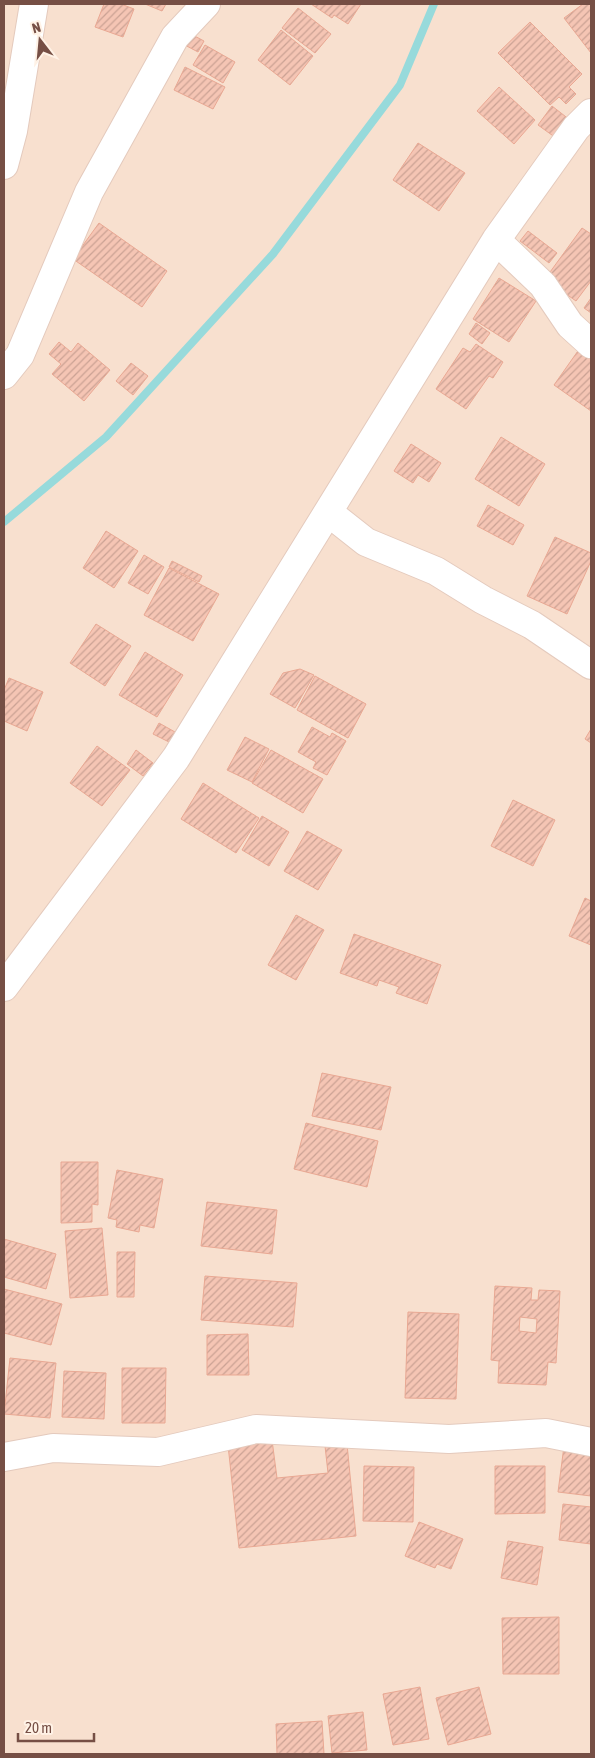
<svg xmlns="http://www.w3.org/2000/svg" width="595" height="1758" font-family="'Asap Condensed',sans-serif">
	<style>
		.residential { fill: #f8e0cf }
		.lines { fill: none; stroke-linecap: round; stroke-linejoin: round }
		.stream { stroke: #97dadb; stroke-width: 8 }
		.building { fill: url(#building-hatch); stroke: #e9a893; fill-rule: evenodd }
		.minor-casing { stroke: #e4cabd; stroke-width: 30 }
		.minor { stroke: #fff; stroke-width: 28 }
	</style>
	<defs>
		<pattern id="building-hatch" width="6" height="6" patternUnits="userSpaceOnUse" patternTransform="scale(1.25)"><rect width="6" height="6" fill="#f5c5b4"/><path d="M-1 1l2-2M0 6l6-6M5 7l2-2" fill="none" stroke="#cba294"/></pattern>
	</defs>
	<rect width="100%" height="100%" fill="#feedde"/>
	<path class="residential" d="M4 4H591V1754H4Z"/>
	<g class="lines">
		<path class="stream" d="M4 522 106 437 273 254 400 85 434 4"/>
	</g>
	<path class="building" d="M104 4H121L134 9 123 37 95 27Z
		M145 4H166L162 11Z
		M311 4H361L348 24 334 15 332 18Z
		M583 4H591V53L564 18Z
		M298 8 331 34 315 53 282 28Z
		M530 22 582 74 569 87 576 94 566 104 559 97 550 105 498 53Z
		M281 30 313 56 290 85 258 60Z
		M189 33 204 41 198 52 183 44Z
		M205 45 235 62 223 83 193 65Z
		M185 67 225 87 213 109 174 90Z
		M499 87 535 120 514 144 477 111Z
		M552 106 570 120 556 138 538 125Z
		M418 143 465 173 439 211 393 180Z
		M99 223 167 271 142 307 73 259Z
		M582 228 591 234V281L576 301 545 279Z
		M528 231 557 253 549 263 520 241Z
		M499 278 536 301 509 342 473 319Z
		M591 298V313L584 308Z
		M476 323 490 333 482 344 469 334Z
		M59 342 71 352 78 343 110 370 84 401 52 374 61 364 49 354Z
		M476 344 503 362 493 378 489 376 466 409 436 389 463 348 470 352Z
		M580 348 591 355V411L554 385Z
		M131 363 148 376 133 395 116 381Z
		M501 437 545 464 519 506 475 479Z
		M411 444 441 463 429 482 418 475 413 483 394 471Z
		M488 505 524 525 513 545 477 526Z
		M106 531 138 551 114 588 83 568Z
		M555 537 591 553V561L567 614 527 596Z
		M144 555 164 567 148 594 128 583Z
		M172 561 202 576 199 582 169 567Z
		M169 568 219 594 193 641 144 615Z
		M96 624 131 646 105 686 70 663Z
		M145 652 183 675 157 717 119 695Z
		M300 669 314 675 295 708 270 694 283 673Z
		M315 676 366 704 348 738 297 710Z
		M9 678 43 692 27 731 4 721V690Z
		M159 723 175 732 169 742 153 734Z
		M312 727 330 737 332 733 346 741 327 775 313 768 316 762 298 752Z
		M591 729V743L585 739Z
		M245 737 269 749 252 782 227 770Z
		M97 746 130 770 102 806 70 783Z
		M136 750 153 763 143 776 127 764Z
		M271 750 323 779 303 813 252 783Z
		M203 783 259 818 236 853 181 819Z
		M513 800 555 820 533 866 491 846Z
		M262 816 289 832 269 866 242 850Z
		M307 831 342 850 318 890 284 871Z
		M585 898 591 901V945L569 936Z
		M296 915 324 930 296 980 268 965Z
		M354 934 441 965 427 1004 396 993 399 987 379 980 377 986 340 973Z
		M322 1073 391 1087 381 1130 312 1116Z
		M306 1123 378 1141 367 1187 294 1169Z
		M61 1162H98V1205L92 1204V1222L61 1223Z
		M117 1170 163 1179 154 1228 140 1225 139 1232 116 1227 117 1220 108 1218Z
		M207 1202 277 1210 272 1254 201 1246Z
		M102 1228 108 1295 70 1298 65 1231Z
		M4 1239 56 1254 46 1289 4 1277Z
		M117 1252H135L134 1297H117Z
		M205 1276 297 1283 293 1327 201 1320Z
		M495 1286 532 1288 531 1300H538L539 1290 560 1291 556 1363 548 1362 546 1385 498 1383 499 1361 491 1360ZM520 1317 537 1319 536 1333 519 1331Z
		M4 1289 62 1304 51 1345 4 1333Z
		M408 1312 459 1314 456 1399 405 1398Z
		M248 1334 249 1375H207V1335Z
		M10 1358 56 1363 50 1418 4 1414Z
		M122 1368H166L165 1423H122Z
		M64 1371 106 1373 104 1419 62 1417Z
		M272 1440 277 1478 328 1473 325 1446 347 1444 356 1536 239 1548 228 1445Z
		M564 1446 591 1449V1496L558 1492Z
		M364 1466 414 1467 413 1522 363 1521Z
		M495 1466H545V1513L495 1514Z
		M563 1504 591 1507V1544L559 1540Z
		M419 1522 463 1539 451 1569 437 1564 435 1568 405 1556Z
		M508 1541 543 1547 537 1585 501 1578Z
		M559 1617V1674H503L502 1618Z
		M420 1687 429 1739 393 1745 383 1694Z
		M479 1687 491 1734 448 1745 436 1698Z
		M363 1712 367 1750 332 1753 328 1716Z
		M322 1721 324 1754H277L276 1724Z"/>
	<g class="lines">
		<g class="minor-casing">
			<path id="minor" d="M4 165 13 131 34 4
				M496 240 543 285 570 325 591 344
				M4 375 20 355 89 192 175 37 206 4
				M328 512 366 542 436 571 483 600 532 625 591 665
				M4 987 176 758 496 240 576 128 591 113
				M4 1457 53 1448 158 1452 256 1429 449 1439 546 1433 591 1442"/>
		</g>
		<use href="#minor" class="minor"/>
	</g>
	<rect width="595" height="1758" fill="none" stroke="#764f45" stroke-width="10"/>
	<g transform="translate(40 40) rotate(344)" stroke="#fff2e6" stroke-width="4" paint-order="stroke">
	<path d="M0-4L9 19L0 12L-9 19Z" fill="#764f45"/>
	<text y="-8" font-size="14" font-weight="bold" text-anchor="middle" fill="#764f45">N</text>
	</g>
	<path d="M18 1733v8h76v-8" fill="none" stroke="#764f45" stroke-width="2.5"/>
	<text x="25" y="1733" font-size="15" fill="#764f45" stroke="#fff2e6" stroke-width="4" paint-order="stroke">20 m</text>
</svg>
